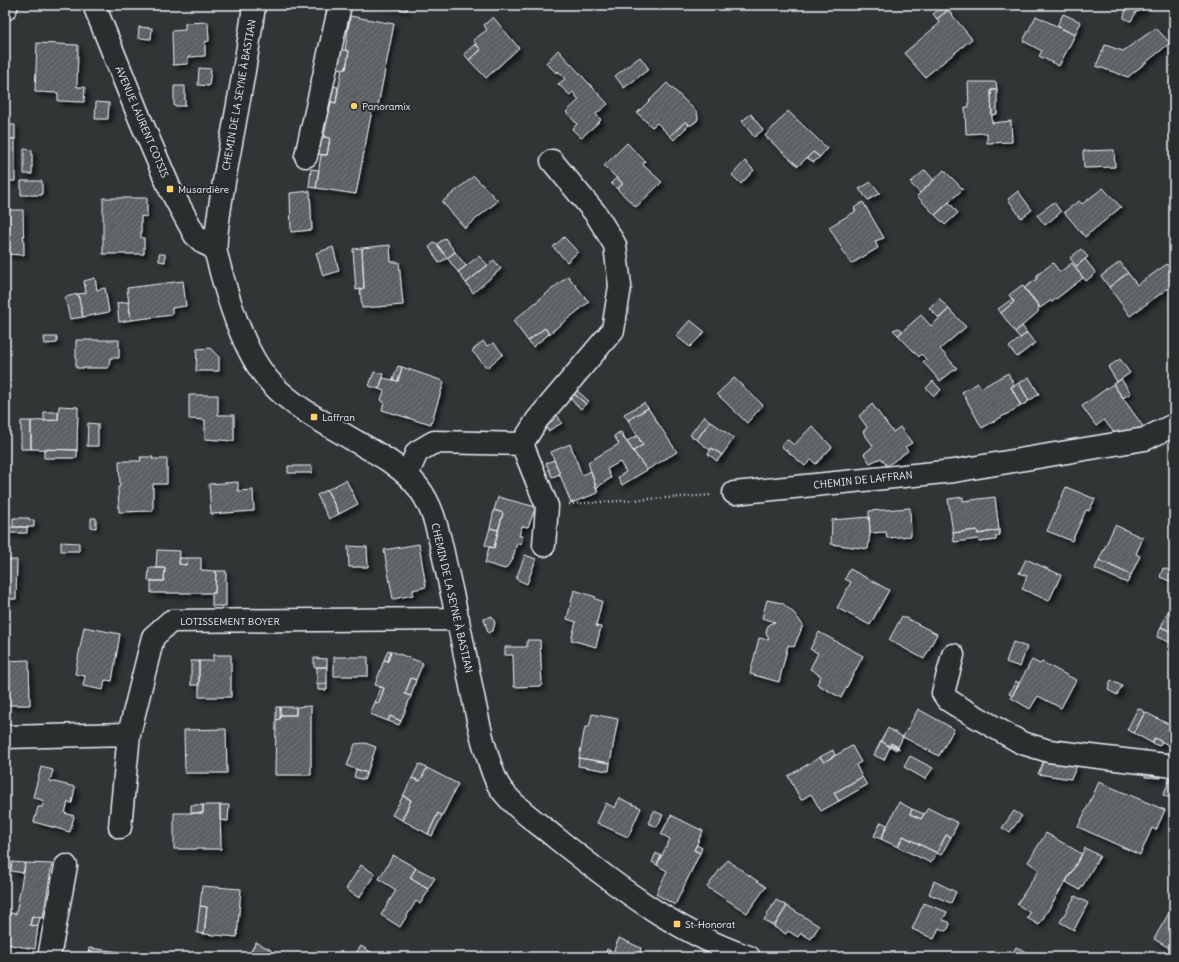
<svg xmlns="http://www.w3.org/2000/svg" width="1179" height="962" font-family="Delius,sans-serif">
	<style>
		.building { fill: url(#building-hatch); stroke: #e8f1f8; filter: url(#shadow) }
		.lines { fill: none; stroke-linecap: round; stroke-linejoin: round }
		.minor-casing { stroke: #e8f1f8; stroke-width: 25 }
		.path { stroke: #e8f1f8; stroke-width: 2.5; stroke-dasharray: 1 3; stroke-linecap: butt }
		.minor { stroke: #2a2d2e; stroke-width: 22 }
		.poi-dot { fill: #ffd166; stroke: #2a2d2e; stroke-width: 1.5 }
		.labels { text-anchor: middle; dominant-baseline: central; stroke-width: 4; stroke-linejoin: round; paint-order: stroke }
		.street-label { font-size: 10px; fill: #e8f1f8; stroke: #2a2d2e }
		.poi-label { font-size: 10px; fill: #e8f1f8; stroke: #2a2d2e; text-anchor: start }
	</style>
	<defs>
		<pattern id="building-hatch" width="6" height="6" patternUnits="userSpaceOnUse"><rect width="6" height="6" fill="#5c6063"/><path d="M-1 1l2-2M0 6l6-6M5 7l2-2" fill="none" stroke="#73777a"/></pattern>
		<filter id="shadow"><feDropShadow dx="3.5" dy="3.5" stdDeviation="2" flood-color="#0009"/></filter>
	</defs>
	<rect width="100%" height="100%" fill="#323536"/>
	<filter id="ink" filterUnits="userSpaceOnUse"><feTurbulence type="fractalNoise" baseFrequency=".025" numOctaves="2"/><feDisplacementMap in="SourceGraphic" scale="8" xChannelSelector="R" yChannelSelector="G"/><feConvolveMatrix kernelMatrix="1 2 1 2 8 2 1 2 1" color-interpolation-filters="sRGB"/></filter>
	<g filter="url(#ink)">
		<path class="building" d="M377 5H408L407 10Z
			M1129 5H1147L1143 10 1136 12 1132 20 1130 21 1124 18V16L1126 9Z
			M944 6 948 10 937 19 933 14Z
			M948 10 972 39 925 77 904 53 940 23 937 19Z
			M1063 14 1081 22 1075 35 1057 26Z
			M344 15 350 16 348 30H342Z
			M350 16 394 24 377 111 372 110 356 194 316 188 321 155H327L330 138 324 137 331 102 336 103 342 69H346L349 51 345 50Z
			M1036 16 1075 35 1059 66 1039 56 1042 51 1023 41Z
			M493 17 519 48 486 78 469 60 481 50 473 40 487 30 484 25Z
			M208 22 209 41 205 42V56L188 57V64L173 65 172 31 185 30V23Z
			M139 27 152 28 151 39 138 38Z
			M1156 28 1170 43 1128 77 1096 66 1105 45 1123 51Z
			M37 43 78 45 77 87H85L84 102 58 101V93L35 92Z
			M475 44 481 50 469 60 464 54Z
			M338 49 349 51 346 69 335 68Z
			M558 50 608 104 596 114 601 120 581 138 572 129 577 124 566 112 579 100 573 92 570 95 558 84 565 79 558 71 556 73 546 63Z
			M640 57 649 69 624 88 615 76Z
			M199 68 211 69 209 86 198 85Z
			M968 82H996L997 90H991L992 123 1011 121 1012 142 987 143V133L966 134 965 107H969Z
			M667 83 697 112 698 118 697 121 691 125H689L686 121 670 136 657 123 652 127 637 113Z
			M174 86H185V106H174Z
			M331 86 338 87 336 103 328 101Z
			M991 90H997V114L992 115Z
			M322 101 331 102 328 118 319 117Z
			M96 102 109 103 108 119H95Z
			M788 111 827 148 820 157 813 152 798 166 765 136Z
			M751 114 763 130 754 137 742 121Z
			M686 121 689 125 674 140 670 136Z
			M5 125H15V139H5Z
			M318 136 330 138 327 155 315 154Z
			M5 139H15V181H5Z
			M627 143 645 161 643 165 662 182 636 207 617 189 623 184 604 166Z
			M24 149 32 150V174H24Z
			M1114 150 1115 167 1084 168 1083 151Z
			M813 152 820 157 814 162 807 158Z
			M745 161 754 170 741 184 732 175Z
			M311 169 319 170 316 188 309 187Z
			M925 170 934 180 920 193 910 183Z
			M944 170 963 189 935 215 917 196Z
			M474 176 498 201 465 228 442 202Z
			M617 177 623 184 617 189 611 183Z
			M21 181H42V195H21Z
			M871 182 880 193 868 200 859 189Z
			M1103 188 1121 207 1085 237 1064 212 1079 201 1082 204Z
			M310 191 312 230 291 232 290 193Z
			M1018 191 1032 210 1021 218 1008 199Z
			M103 198H147V217L141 216V238H144V254H103Z
			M863 202 884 238 875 241 878 248 851 264 829 227 856 211 854 208Z
			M949 202 958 213 945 225 935 215Z
			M1054 202 1061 212 1045 225 1037 215Z
			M5 210H23L24 255 5 254Z
			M564 237 578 252 567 262 553 247Z
			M445 238 455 252 447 258 437 244Z
			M435 242 447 258 439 263 429 247Z
			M390 245 391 262H399L403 305 362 308 360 289 364 288 362 248Z
			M333 247 339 271 323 276 316 253Z
			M362 248 364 288 356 290 353 249Z
			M1081 249 1088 257 1076 266 1070 258Z
			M455 252 466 266 458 272 447 258Z
			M159 254H165V262L159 261Z
			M479 256 488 265 466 283 458 272Z
			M1085 259 1096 273 1086 281 1075 268Z
			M494 260 501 269 473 293 466 283Z
			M1120 262 1128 273 1109 287 1101 276Z
			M1053 263 1060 272 1072 263 1083 278 1052 302 1050 301 1040 308 1024 288 1037 279V275Z
			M1167 264 1174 274V284L1130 316 1109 287 1128 273 1137 285Z
			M568 276 589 302 549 334 545 328 528 341 513 321Z
			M95 278 97 290 105 288 109 312 83 317 78 294 86 293 84 281Z
			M183 281 186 306 172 308V315L131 320 127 288Z
			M1022 285 1039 305 1038 312 1015 332 1001 313 1014 302 1009 295Z
			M78 294 83 317 70 319 65 297Z
			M939 298 949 309 939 318 929 308Z
			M1012 299 1014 302 1001 313 998 309Z
			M128 302 131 320 119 322 117 303Z
			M949 309 966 327 940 349 957 368 940 381 923 362 926 359 921 354 919 357 898 335 921 315 931 326Z
			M690 320 705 332 690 347 676 336Z
			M1022 326 1027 333 1020 338 1015 332Z
			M545 328 549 334 533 347 528 341Z
			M899 328 903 331 898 335 893 330Z
			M1027 333 1035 343 1017 357 1009 347Z
			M44 337H57V343L45 344Z
			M76 340H119V358H110L109 367 108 368H76Z
			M483 341 487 346 494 343 503 354 487 368 472 351Z
			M210 348 219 357V371H196L197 349Z
			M1120 359 1130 373 1117 382 1108 367Z
			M398 366 402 367 398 381 393 380Z
			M402 367 443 381 444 382 431 424 421 421V422L382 410 384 402 381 400 384 391 379 389 383 378 398 381Z
			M374 372 384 374 379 389 369 386Z
			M1008 373 1014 385 1011 387 1021 406 982 428 962 392 978 383 981 388Z
			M1029 377 1039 394 1029 401 1019 383Z
			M734 378 763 405 747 423 717 394Z
			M1121 379 1131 393 1123 398 1113 384Z
			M933 381 941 390 934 396 926 388Z
			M1019 383 1029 401 1021 406 1011 387Z
			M1113 384 1147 432 1116 435 1104 420 1096 426 1088 415 1082 406Z
			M575 389 589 401 586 404 572 392Z
			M572 392 586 404 581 409 567 396Z
			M189 395H218V415H234V441L205 439V420L189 419Z
			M644 403 648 408 628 420 624 414Z
			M872 404 893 432 900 427 912 443 905 447 908 451 887 466 881 458 870 463 864 454 873 446 863 432 867 427 859 416Z
			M59 406 78 407 77 450 31 449V421L58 420Z
			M648 408 677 452 647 470 633 451 643 445 628 420Z
			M44 412H58V420L44 421Z
			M557 415 562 423 548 431 544 422Z
			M704 416 710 421 697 440 690 435Z
			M21 421H31V449H21Z
			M710 421 734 438 722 455 712 448 710 450 697 440Z
			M88 423 98 424V446H87Z
			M812 426 832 447 816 464 811 460 805 466 781 446 785 441 788 440 794 445Z
			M621 432 626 441 618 433Z
			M618 433 626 441 647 470 622 485 618 477 626 472 620 462 607 469 611 478 596 488 588 462 619 444 614 436Z
			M637 436 643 445 633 451 627 441Z
			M570 444 582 475 591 471 598 493 571 503 551 452Z
			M712 448 722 455 717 461 708 454Z
			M44 449 77 450V458H44Z
			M140 457H153L152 459H167V484H153V511L119 512 118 487H120L119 461H141Z
			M554 460 560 474 552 477 546 463Z
			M288 466H312V473H288Z
			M1174 471V484L1170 472Z
			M346 480 358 504 339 514 327 490Z
			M238 482V491L253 490 254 511 211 514 209 484Z
			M1066 487 1095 499 1089 511 1086 510 1072 541 1047 531Z
			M327 490 339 514 329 519 317 495Z
			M498 497 536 507 528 527 522 526 519 536H523L521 544 517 543 512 561 505 569 485 563 489 547 494 548 503 513 494 510Z
			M963 497V501L995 497 999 530 978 534 977 530 953 533 948 499Z
			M910 508 911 536 887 538 886 532 870 533 869 511Z
			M494 510 503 513 498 530 490 528Z
			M869 517 870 533 868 549 831 544 832 520Z
			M13 518H29V520H34V527H13Z
			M91 518H96V528L91 527Z
			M1115 525 1143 538 1136 554 1140 556 1131 575 1099 560Z
			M7 527H27V533H6Z
			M490 528 498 530 494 548 485 545Z
			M977 530 978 534 999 530 1000 535 996 536V540L979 542 978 539 954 542 953 533Z
			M61 542 79 543V551H61Z
			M419 544 426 587 413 590V595L393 599 384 550Z
			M348 546 367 547 368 567H349Z
			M157 550 180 551 179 564 186 565 187 558H201V570L216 571 215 593H151V581H164L165 568H156Z
			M525 555 536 559 527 584 516 579Z
			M180 558H187L186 565 179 564Z
			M1026 559 1061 575 1049 601 1022 589 1027 576 1019 573Z
			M5 560H17L16 599H5Z
			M1099 560 1131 575 1127 583 1095 569Z
			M149 568H165L164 581H148Z
			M1163 568 1174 572V583L1160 577Z
			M850 569 889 590 870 625 837 608 851 582 845 579Z
			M216 571H226V606H212V593H215Z
			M574 590 596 597 595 599 602 601 596 626 601 627 596 647 571 640 576 622 567 619Z
			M767 600 782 603 794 613 803 625 794 647 788 645 779 682 750 674 759 638 768 640 769 638 766 633 767 628 769 624 775 622 762 618Z
			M1173 600H1174V633L1161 627Z
			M492 616 495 623 494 627 493 630 488 633 484 619Z
			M902 616 937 634 924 659 889 640Z
			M84 627 120 634 112 681 105 680 103 690 83 686 85 676 75 674Z
			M1161 627 1174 633V644L1157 637Z
			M819 632 863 656 841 698 817 684 821 676 810 669 818 653 810 649Z
			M527 640H540L542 686 514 687 513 655H505V647H527Z
			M1013 642 1027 647 1020 667 1006 662Z
			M388 650 391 651 388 661 384 660Z
			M391 651 423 663 416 680 411 678 405 694 411 696 401 721 390 716 388 721 370 714 375 702 379 703 384 688 375 685 384 660 388 661Z
			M213 655H231V697H199V661H213Z
			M334 657H368V676H334Z
			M314 658 327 659V667H314Z
			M29 660 30 705H5V661Z
			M1032 660 1040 664 1042 662 1076 680 1061 708 1038 696 1030 709 1011 698Z
			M191 661H199V685H191Z
			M317 667H327V684H317Z
			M411 678 416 680 411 696 405 694Z
			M1111 680 1122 686 1117 695 1108 690Z
			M1016 681 1019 683 1012 696 1009 694Z
			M318 684H327V690H318Z
			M380 687 384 688 379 703 375 702Z
			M311 706V775H275L276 720 280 719 281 715H296V707Z
			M276 707H280V719L276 720Z
			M280 707H296V715H281Z
			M1138 708 1145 712 1134 733 1127 730Z
			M918 709 954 729 939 756 903 737Z
			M1145 712 1174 727V748L1155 738 1152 743 1134 733Z
			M592 714 618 719 610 763 579 758 585 727H589Z
			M390 716 401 721 399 725 388 721Z
			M888 728 903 737 898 747 891 743 890 745 897 748 896 750 881 741Z
			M226 729 227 773H185L184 730Z
			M1155 738 1162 742 1159 746 1152 743Z
			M881 741 890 747 884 760 874 755Z
			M365 743 376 747 367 773 347 766 355 744Z
			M891 743 899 748V749L890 745Z
			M852 746 861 762 856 765 862 777 834 793 839 801 821 811 811 794 801 800 788 776 820 757 824 762Z
			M833 750 835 755 824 762 820 757Z
			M910 756 933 768 925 779 904 767Z
			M579 758 610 763 609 771 578 766Z
			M1044 760 1077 766 1071 779 1038 774Z
			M419 764 427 768 420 781 412 778Z
			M41 767 53 770 50 781 75 787 72 803 68 802 65 813 74 816 70 832 34 822 38 807H42L44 801 33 797Z
			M427 768 458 784 442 816 438 813 428 834 402 820 411 800 403 796 412 778 420 781Z
			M356 769 367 773 364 780 354 777Z
			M1145 771 1161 773V778L1145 777Z
			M1172 775H1174V800L1163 795Z
			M862 777 867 785 839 801 834 793Z
			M1099 782 1165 810 1156 830 1152 828 1140 855 1078 827Z
			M403 796 411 800 402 820 392 815Z
			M619 798 641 808 628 837 597 823 606 803 615 808Z
			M899 802 912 809 910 814 921 819 928 808 958 823 951 837 946 835 937 853 903 836 898 847 881 839Z
			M191 805H203V813H191Z
			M203 805H220L221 849H174V813H203Z
			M220 805H229L228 821 220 820Z
			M912 809 924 814 921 819 910 814Z
			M654 811 663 815 657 827 648 823Z
			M1014 811 1022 816 1010 832 1002 828Z
			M438 813 442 816 432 836 428 834Z
			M671 815 703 831 694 850 700 853 675 905 656 894 667 871 657 865 670 839 661 834Z
			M881 822 887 825 881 839 874 836Z
			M1046 833 1082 854 1069 876 1039 925 1027 918 1030 913 1017 904 1039 870 1028 862Z
			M946 835 951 837 941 855 937 853Z
			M903 836 937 853 931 863 898 847Z
			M697 845 702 848 700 853 694 850Z
			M1085 848 1100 856 1080 890 1066 882Z
			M656 853 661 856 657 865 652 862Z
			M393 855 416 868 410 878 429 890 420 904 416 901 400 927 381 915 396 890 379 879Z
			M727 860 766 887 747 913 707 887Z
			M12 862 25 863 24 873 11 871Z
			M25 863 52 864 43 918 32 916 30 925 38 926 35 949 5 944V912L16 914Z
			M361 865 375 874 359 898 346 889Z
			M416 868 435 878 428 889 410 878Z
			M934 881 956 892 951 903 929 894Z
			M202 886 241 889 237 937 204 934 207 907 200 906Z
			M1075 896 1088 903 1074 930 1060 922Z
			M776 900 787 906 774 926 764 920Z
			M924 903 947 912 943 920 949 922 950 924 948 929 945 931 939 928 934 939 912 929Z
			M1174 904V951L1154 939Z
			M200 906 207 907 204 934 197 933Z
			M787 906 819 926 811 939 801 933 798 937 788 931 786 934 774 927Z
			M32 916 40 918 38 926 30 925Z
			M619 938 641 948 640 952 650 957H611Z
			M256 942 271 950 267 957H260L251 951Z
			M361 946 374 954 372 957H353Z
			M1016 947 1037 957H1011Z
			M89 948 144 955 143 957H88Z
			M607 949 613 952 611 957H604Z
			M341 952 350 957H338Z"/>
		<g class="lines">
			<g class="minor-casing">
				<path id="minor" d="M94 5 140 119 170 189 195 235 204 243 215 248
					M254 5C247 62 235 119 225 176 222 194 219 211 217 229 216 237 215 245 216 253 226 293 243 354 272 384 294 407 323 422 350 438 374 452 401 465 418 487 433 506 438 531 443 553 447 573 452 592 456 612 466 655 472 698 483 741 487 754 492 774 499 786 512 806 538 823 556 838 615 885 677 933 749 957
					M5 9 7 5
					M306 156 340 5
					M522 444 537 420 613 330 620 286 615 245 596 214 552 161
					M407 475 417 452 434 442 522 444 547 506 544 545
					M734 493 954 471 1145 439 1174 425
					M953 655 943 693 948 700 959 707 1022 743 1049 751 1174 766
					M5 737 129 734
					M120 827 129 734 153 637 171 621 458 619
					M49 957 66 866"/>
			</g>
			<path class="path" d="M569 504 712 495"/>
			<use href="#minor" class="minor"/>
		</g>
	</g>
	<g class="poi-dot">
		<circle cx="354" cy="106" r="4"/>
		<rect x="166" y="185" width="8" height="8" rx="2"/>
		<rect x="310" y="413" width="8" height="8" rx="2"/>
		<rect x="673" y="920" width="8" height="8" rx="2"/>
	</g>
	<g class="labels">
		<g class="street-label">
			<text transform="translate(239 95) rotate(-80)">CHEMIN DE LA SEYNE À BASTIAN</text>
			<text transform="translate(142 122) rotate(67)">AVENUE LAURENT COTSIS</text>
			<text transform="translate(863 480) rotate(-6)">CHEMIN DE LAFFRAN</text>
			<text transform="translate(452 598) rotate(77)">CHEMIN DE LA SEYNE À BASTIAN</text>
			<text x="230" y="621">LOTISSEMENT BOYER</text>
		</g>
		<g class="poi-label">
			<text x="362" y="106">Panoramix</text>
			<text x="178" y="189">Musardière</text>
			<text x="322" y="417">Laffran</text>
			<text x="685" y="924">St-Honorat</text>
		</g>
	</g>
	<rect width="1179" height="962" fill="none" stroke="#2a2d2e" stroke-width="20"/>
	<rect x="10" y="10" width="1159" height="942" fill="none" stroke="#e8f1f8" stroke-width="1.5" filter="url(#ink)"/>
</svg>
